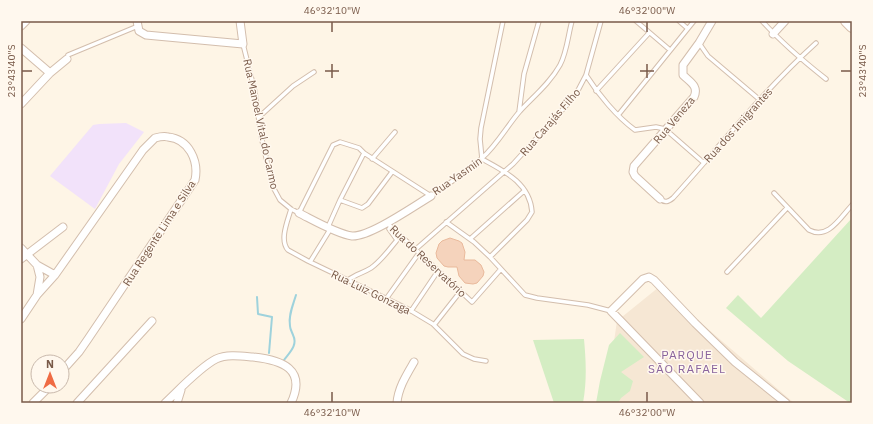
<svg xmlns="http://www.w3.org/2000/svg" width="873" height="424" font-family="'IBM Plex Sans',sans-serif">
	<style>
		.residential { fill: #f6e7d4 }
		.education { fill: #f2e2fa }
		.green { fill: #d4edc3 }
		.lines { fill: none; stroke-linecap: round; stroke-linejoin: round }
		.stream { stroke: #9ed2dc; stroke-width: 2 }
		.building { fill: #f5d3bc; stroke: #e9b99b }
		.lane-casing { stroke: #d3bead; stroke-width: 5.5 }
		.street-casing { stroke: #d3bead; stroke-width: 9 }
		.secondary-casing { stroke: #d6beab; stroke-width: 12 }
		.lane { stroke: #fff; stroke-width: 3.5 }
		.street { stroke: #fff; stroke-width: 7 }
		.secondary { stroke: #fff; stroke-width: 10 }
		.ticks { fill: none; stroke: #795a49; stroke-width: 1.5 }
		.labels { text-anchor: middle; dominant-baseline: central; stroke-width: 3; stroke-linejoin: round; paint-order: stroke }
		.street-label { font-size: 11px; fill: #795a49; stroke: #fff8ee }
		.neighbourhood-label { font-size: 12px; letter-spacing: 1px; fill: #8a649d; stroke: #fff8ee }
		.neatline { fill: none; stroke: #795a49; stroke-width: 1.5 }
		.ticks-label { font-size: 10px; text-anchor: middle; fill: #795a49 }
	</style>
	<rect width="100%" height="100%" fill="#fef5e6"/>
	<path class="residential" d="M659 287 794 403H605L617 321Z"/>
	<path class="education" d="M126 123 144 132 119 164 95 209 50 176 93 125 99 124Z"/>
	<path class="green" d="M852 218V403H850L788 361 726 308 738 295 761 318Z
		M620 333 644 357 621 372 633 381 630 391 621 398 618 403H596L600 381 609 345Z
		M584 339C586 361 587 381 583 403H554L533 340Z"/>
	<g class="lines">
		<path class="stream" d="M257 297 258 314 272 317 269 353
			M284 360C290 352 298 345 293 335 292 332 290 329 290 326 288 316 293 305 296 295"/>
	</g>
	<path class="building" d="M450 238 459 241 462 243 465 252 464 260H475L481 265 484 272 483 276 477 283 473 284 465 283 459 276 457 267H448L444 266 437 258 436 253 439 244 442 241Z"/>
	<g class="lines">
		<g class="lane-casing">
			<path id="lane" d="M636 21 670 50
				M679 21 687 28
				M762 21C781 42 803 61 826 79
				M699 43 708 56 760 100
				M243 44 255 92 261 136 273 187 280 200 291 209 299 213 333 145 340 142 359 148 364 153 431 196C447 184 468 172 482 158 497 145 507 126 520 111 534 96 550 83 560 65 567 52 568 35 572 21
				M68 55 138 26
				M586 75C598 94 617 117 635 130L656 127 665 129 704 163
				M596 91 649 33
				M519 112 524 74 539 21
				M619 114 694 21
				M259 117 293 86 314 72
				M372 159 395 132
				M774 193 809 230C828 240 840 218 852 205
				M660 199C665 203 668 202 673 198 720 146 764 90 816 43
				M340 200 362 208 368 204 392 172
				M291 209C288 220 279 240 288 250L308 261 408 309 433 324 463 354 474 359 486 361
				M446 222 474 242 490 257 525 295 537 298 588 305 611 311
				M387 223 472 302 501 269
				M328 227 340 200 364 153
				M470 239 524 191
				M416 249 513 164 575 96 586 75 601 21
				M490 257 527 220 532 212C530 183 504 171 482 159L480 139 481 128 503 21
				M310 262 331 228
				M727 272 787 208
				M348 280C356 274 363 273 371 268 381 261 389 250 397 240L389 229 391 227
				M386 299 419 253
				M411 311 438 271
				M434 325 460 292"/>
		</g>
		<g class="street-casing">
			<path id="street" d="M137 21 139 31 146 35 243 44 240 21
				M21 26 26 21
				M773 34 785 21
				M21 48 50 73
				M21 104 50 73 67 59
				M660 199 635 176 633 172 634 166 694 97C699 86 690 82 683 75V65L699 43 712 21
				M299 213C313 220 337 234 352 236 370 237 414 206 431 196
				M21 248 37 265 55 275
				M21 259 63 227
				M37 295 40 277 37 265
				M21 319 37 295 55 275 143 150 155 138C159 137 164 136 168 137 189 139 199 161 195 180L88 339 79 352 62 371
				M33 403 50 386
				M77 403 152 321
				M165 403C179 390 200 367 216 359 227 354 241 356 253 357 282 360 307 369 291 403
				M177 403 181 390
				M397 403C398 388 407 374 414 362
				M700 403 611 311 643 279 649 277 654 280 695 323 735 362 786 403"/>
		</g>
		<g class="secondary-casing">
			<path id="secondary" d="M846 21 852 27"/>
		</g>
		<use href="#lane" class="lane"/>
		<use href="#street" class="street"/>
		<use href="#secondary" class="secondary"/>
	</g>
	<path class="ticks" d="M332 22V32M647 22V32M332 64V78M647 64V78M22 71H32M325 71H339M640 71H654M841 71H851M332 392V402M647 392V402"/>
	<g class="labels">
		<g class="street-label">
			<text transform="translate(674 120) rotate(-50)">Rua Veneza</text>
			<text transform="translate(550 122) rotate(-49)">Rua Carajás Filho</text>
			<text transform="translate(261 124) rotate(78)">Rua Manoel Vital do Carmo</text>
			<text transform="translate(738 125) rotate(-48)">Rua dos Imigrantes</text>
			<text transform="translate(457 176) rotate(-35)">Rua Yasmin</text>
			<text transform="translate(159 233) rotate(-57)">Rua Regente Lima e Silva</text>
			<text transform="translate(428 261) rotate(43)">Rua do Reservatório</text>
			<text transform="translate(371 292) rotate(26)">Rua Luiz Gonzaga</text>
		</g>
		<g class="neighbourhood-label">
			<text x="687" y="354">PARQUE<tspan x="687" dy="14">SÃO RAFAEL</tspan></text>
		</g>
	</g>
	<rect width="873" height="424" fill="none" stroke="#fff8ee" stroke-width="44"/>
	<g transform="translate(50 374)"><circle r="19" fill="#fff8ee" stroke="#c9b9ac"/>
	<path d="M0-3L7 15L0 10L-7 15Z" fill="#ef6b44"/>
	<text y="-6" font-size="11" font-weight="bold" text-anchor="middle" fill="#795a49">N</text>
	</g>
	<rect x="22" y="22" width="829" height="380" class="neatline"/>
	<g class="ticks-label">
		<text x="332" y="14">46°32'10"W</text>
		<text x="647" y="14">46°32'00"W</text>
		<text transform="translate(11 71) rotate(-90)" y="4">23°43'40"S</text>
		<text transform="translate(862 71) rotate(-90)" y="4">23°43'40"S</text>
		<text x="332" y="416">46°32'10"W</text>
		<text x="647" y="416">46°32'00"W</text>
	</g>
</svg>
